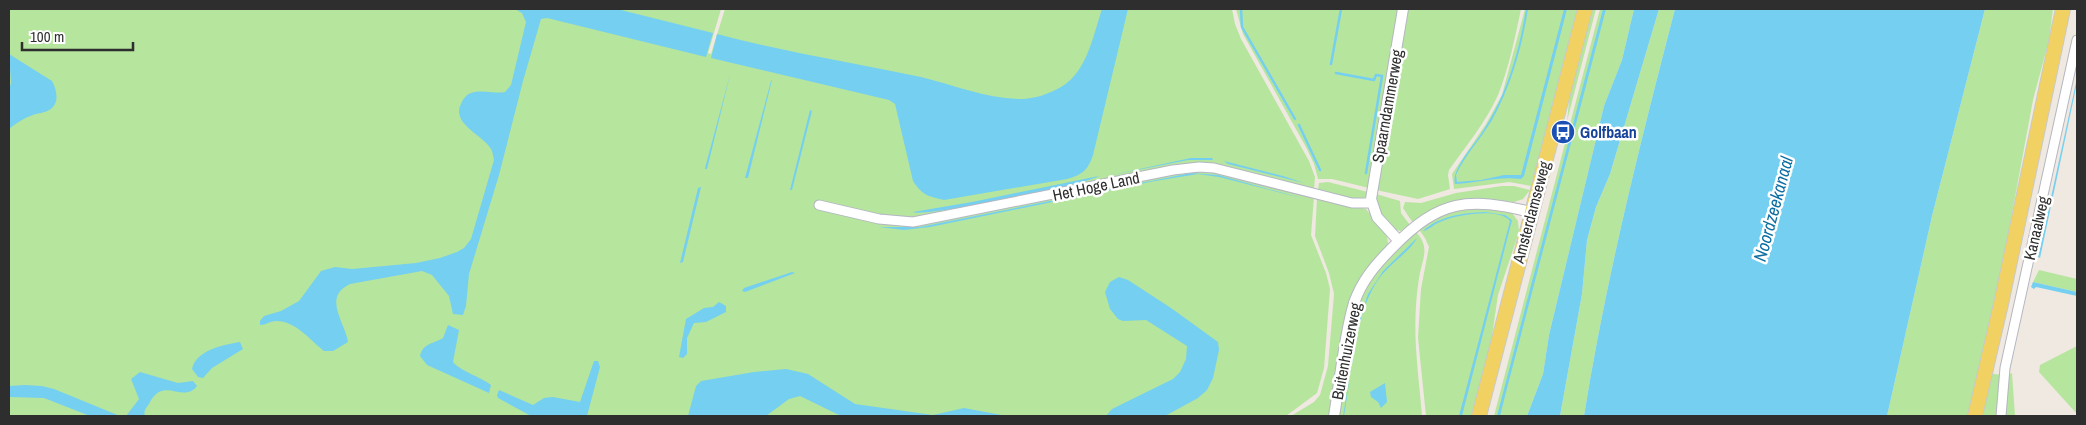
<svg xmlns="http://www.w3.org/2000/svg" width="2086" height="425" font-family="'Archivo Narrow',sans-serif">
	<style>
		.green { fill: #b6e59e }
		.water { fill: #75cff0 }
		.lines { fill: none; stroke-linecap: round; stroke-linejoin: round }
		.stream { stroke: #75cff0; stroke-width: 2.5 }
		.minor-casing { stroke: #b4b7c1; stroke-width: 11 }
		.tertiary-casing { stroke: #b4b7c1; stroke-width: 12 }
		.primary-casing { stroke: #c9c9c9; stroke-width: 16 }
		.minor { stroke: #fff; stroke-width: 9 }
		.tertiary { stroke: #fff; stroke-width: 10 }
		.primary { stroke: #f2d163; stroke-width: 14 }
		.labels { text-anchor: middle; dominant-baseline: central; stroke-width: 5; stroke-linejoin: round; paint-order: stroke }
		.street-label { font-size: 16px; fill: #2e2e2e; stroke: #fff }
		.transit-label { font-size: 16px; font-weight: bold; fill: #164399; stroke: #fff; text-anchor: start }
		.water-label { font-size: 18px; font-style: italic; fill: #0d6fa3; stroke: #fff }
	</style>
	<rect width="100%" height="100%" fill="#efe9e1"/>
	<path class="green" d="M9 9H721L708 53 711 54 725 9H1232L1235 24 1241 39 1309 161 1315 177 1314 190 1211 165 921 218 868 220 908 226 1186 171H1211L1314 197 1311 235 1326 273 1330 289 1324 368 1317 393 1286 416H9Z
		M1236 9H1400L1369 188 1332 179H1318L1314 164 1307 149 1243 34Z
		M1407 9H1521C1515 37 1509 68 1498 95 1486 122 1466 146 1449 170L1448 175 1450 189 1418 199 1376 190Z
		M1525 9H1581L1531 186 1509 182 1454 189 1452 174 1486 124 1502 95Z
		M1590 9H1596L1567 121 1571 82Z
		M1600 9H1634L1622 60 1604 106 1549 335 1543 374 1527 416H1494Z
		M1659 9H1675C1640 144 1606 278 1584 416H1560L1582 294 1587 240 1596 207 1610 174Z
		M1985 9H2053L2049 40 2033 100 2003 262 1970 416H1887L1932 216Z
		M1328 182 1368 192 1367 196 1358 201 1318 190 1319 183Z
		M1502 186H1514L1530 190 1523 199 1514 202 1493 200 1413 223 1403 208 1405 202 1421 203 1456 193Z
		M1376 194 1400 201 1401 213 1410 225 1401 231 1392 229 1376 208Z
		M1317 198 1366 209 1387 236 1388 244 1364 275 1331 416H1291L1314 402 1320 395 1328 366 1334 294 1329 273 1315 236Z
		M1475 206 1512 213 1518 221 1519 232 1498 295 1490 349 1474 416H1426L1418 338 1421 289 1429 247 1425 238 1418 228 1433 217Z
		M1416 232C1431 248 1422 259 1419 278 1411 329 1418 367 1422 416H1337L1358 300 1375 270Z
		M2039 270 2077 279V292L2033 282Z
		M2077 346V414L2039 372 2040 365Z
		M1988 373 2002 375 1999 416H1979Z
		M2012 373 2015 416H2005L2007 375Z"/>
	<path class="water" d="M515 9H617L713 33 706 57 547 18 541 19 523 81 499 175 469 274 466 306 463 315 453 314 449 296 432 275 422 271 350 284C322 297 345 322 348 342L333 351H324C310 340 296 321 276 321 270 321 266 325 260 325V321L264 316 281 311 299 301 321 271 335 267 352 269 416 263 440 258 457 252 464 248 471 239 494 160C493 156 493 153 491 149 483 135 451 124 461 104 463 99 466 95 471 93 482 89 494 94 505 92L511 85 526 22 522 13Z
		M1102 9H1128L1093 155C1088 170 1082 175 1067 179L944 200C928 196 923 196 913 181L895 104 889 100 711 58 717 34C784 52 853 63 921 77 954 85 987 99 1021 99 1034 99 1049 94 1061 87 1087 72 1093 36 1102 9Z
		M1526 9H1528C1522 47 1511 86 1492 120 1482 137 1463 158 1456 175L1457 182 1481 180 1504 175H1521L1564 9H1567L1524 176 1521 179C1499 176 1478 183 1455 184 1451 169 1475 144 1483 131 1507 94 1519 52 1526 9Z
		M1603 9H1606L1506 392 1500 416H1497Z
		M1634 9H1659L1610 174 1596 207 1587 240 1582 294 1560 416H1527L1543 374 1549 335 1604 106 1622 60Z
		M1675 9H1985L1932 216 1887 416H1584C1606 278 1640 144 1675 9Z
		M9 54 52 81C57 90 60 104 49 110 45 113 38 113 33 115 24 118 16 123 9 129V89L11 83Z
		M731 71 707 169H705V168Z
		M2077 78V83L2040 258 2038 257Z
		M772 80 748 178H745L771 81Z
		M810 110 812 111 792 190H790Z
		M1191 158H1212L1213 160H1188L1107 176Z
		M1224 161 1283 176 1304 183 1228 164Z
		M1191 173 1218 175 1305 199 1219 177 1198 174 1155 181 930 227 904 230 879 227H920Z
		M1099 176C1088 184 924 218 913 212L972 202Z
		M701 187 683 262 680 263 698 188Z
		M1485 212 1505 215 1512 220 1462 416H1459L1510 221C1499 207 1455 215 1440 222 1434 224 1429 230 1423 231 1439 216 1463 213 1485 212Z
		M1417 238C1410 252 1386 266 1376 283 1353 321 1352 372 1344 416H1343L1360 317 1368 294 1383 271Z
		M792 272 795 273 745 292 742 291 744 288Z
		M1119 277 1128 280 1171 308 1218 342 1219 350 1213 378 1207 390 1198 398 1165 416H1106L1112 409 1173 379 1180 372 1186 359 1187 346 1146 320 1123 321 1118 319 1110 309 1105 292 1110 282Z
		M2033 282 2077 292V296L2036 287 2034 289 2031 287Z
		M719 302 726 306V312L706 322 694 323 687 338V354L683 358 679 357 686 319 704 308 713 307Z
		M448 325 459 330 453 362C460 371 481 377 491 385L489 393 427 365 420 356C423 343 433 344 443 338Z
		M240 342 243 349 212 368 203 378 198 377 192 369C196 350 223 345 240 342Z
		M594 361H598L600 367 587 416H531L498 398 497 395 499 390 533 405 544 398 553 397 580 402Z
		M786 369 808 374 855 404 933 415 964 408 1007 416H841L800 396 789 399 766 416H688L696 386 701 381 754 372Z
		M140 372 178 383 193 381 197 386C183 404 164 376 150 402 147 408 143 410 145 416H126L139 399 131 379Z
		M1385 383 1387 402 1381 408 1378 402 1371 397 1370 392Z
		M25 385 42 386 54 389 120 416H90L44 398 9 397V386Z"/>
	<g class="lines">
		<path class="stream" d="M1241 9 1242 27 1295 119
			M1331 64 1341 9
			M1336 73 1374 80 1376 75 1382 76 1366 173
			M1299 125 1320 170"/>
		<g class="minor-casing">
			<path id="minor" d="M819 205 879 219 913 222 1173 170 1199 167 1214 168 1352 203H1371
				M2001 416 2005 368 2077 40"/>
		</g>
		<g class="tertiary-casing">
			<path id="tertiary" d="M1399 241 1377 217 1371 199 1403 9
				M1334 416C1340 381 1344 336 1354 303 1362 280 1376 264 1393 247 1440 199 1468 197 1531 212"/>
		</g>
		<g class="primary-casing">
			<path id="primary" d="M1479 416 1585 9
				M1975 416 2001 304 2063 9"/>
		</g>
		<use href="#minor" class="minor"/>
		<use href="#tertiary" class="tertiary"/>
		<use href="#primary" class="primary"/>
	</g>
	<defs>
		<g id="bus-disc" transform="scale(1.25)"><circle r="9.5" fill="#1a4fb4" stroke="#fff"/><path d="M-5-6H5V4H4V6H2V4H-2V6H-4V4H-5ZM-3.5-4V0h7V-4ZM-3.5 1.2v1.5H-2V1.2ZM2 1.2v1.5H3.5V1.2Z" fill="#fff"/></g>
	</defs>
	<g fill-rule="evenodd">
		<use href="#bus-disc" x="1563" y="132"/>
	</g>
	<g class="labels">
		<g class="street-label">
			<text transform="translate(1387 106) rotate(-80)">Spaarndammerweg</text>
			<text transform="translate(1096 186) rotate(-12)">Het Hoge Land</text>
			<text transform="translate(1531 212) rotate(-75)">Amsterdamseweg</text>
			<text transform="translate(2036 228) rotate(-77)">Kanaalweg</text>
			<text transform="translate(1346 351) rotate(-79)">Buitenhuizerweg</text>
		</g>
		<g class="transit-label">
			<text x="1580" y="132">Golfbaan</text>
		</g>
		<g class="water-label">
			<text transform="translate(1773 209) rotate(-75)">Noordzeekanaal</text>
		</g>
	</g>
	<rect width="2086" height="425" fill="none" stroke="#2e2e2e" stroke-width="20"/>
	<path d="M22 42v8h111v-8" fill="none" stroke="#2e2e2e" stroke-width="2.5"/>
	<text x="30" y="42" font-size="15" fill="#2e2e2e" stroke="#ffffff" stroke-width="4" paint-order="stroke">100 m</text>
</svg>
